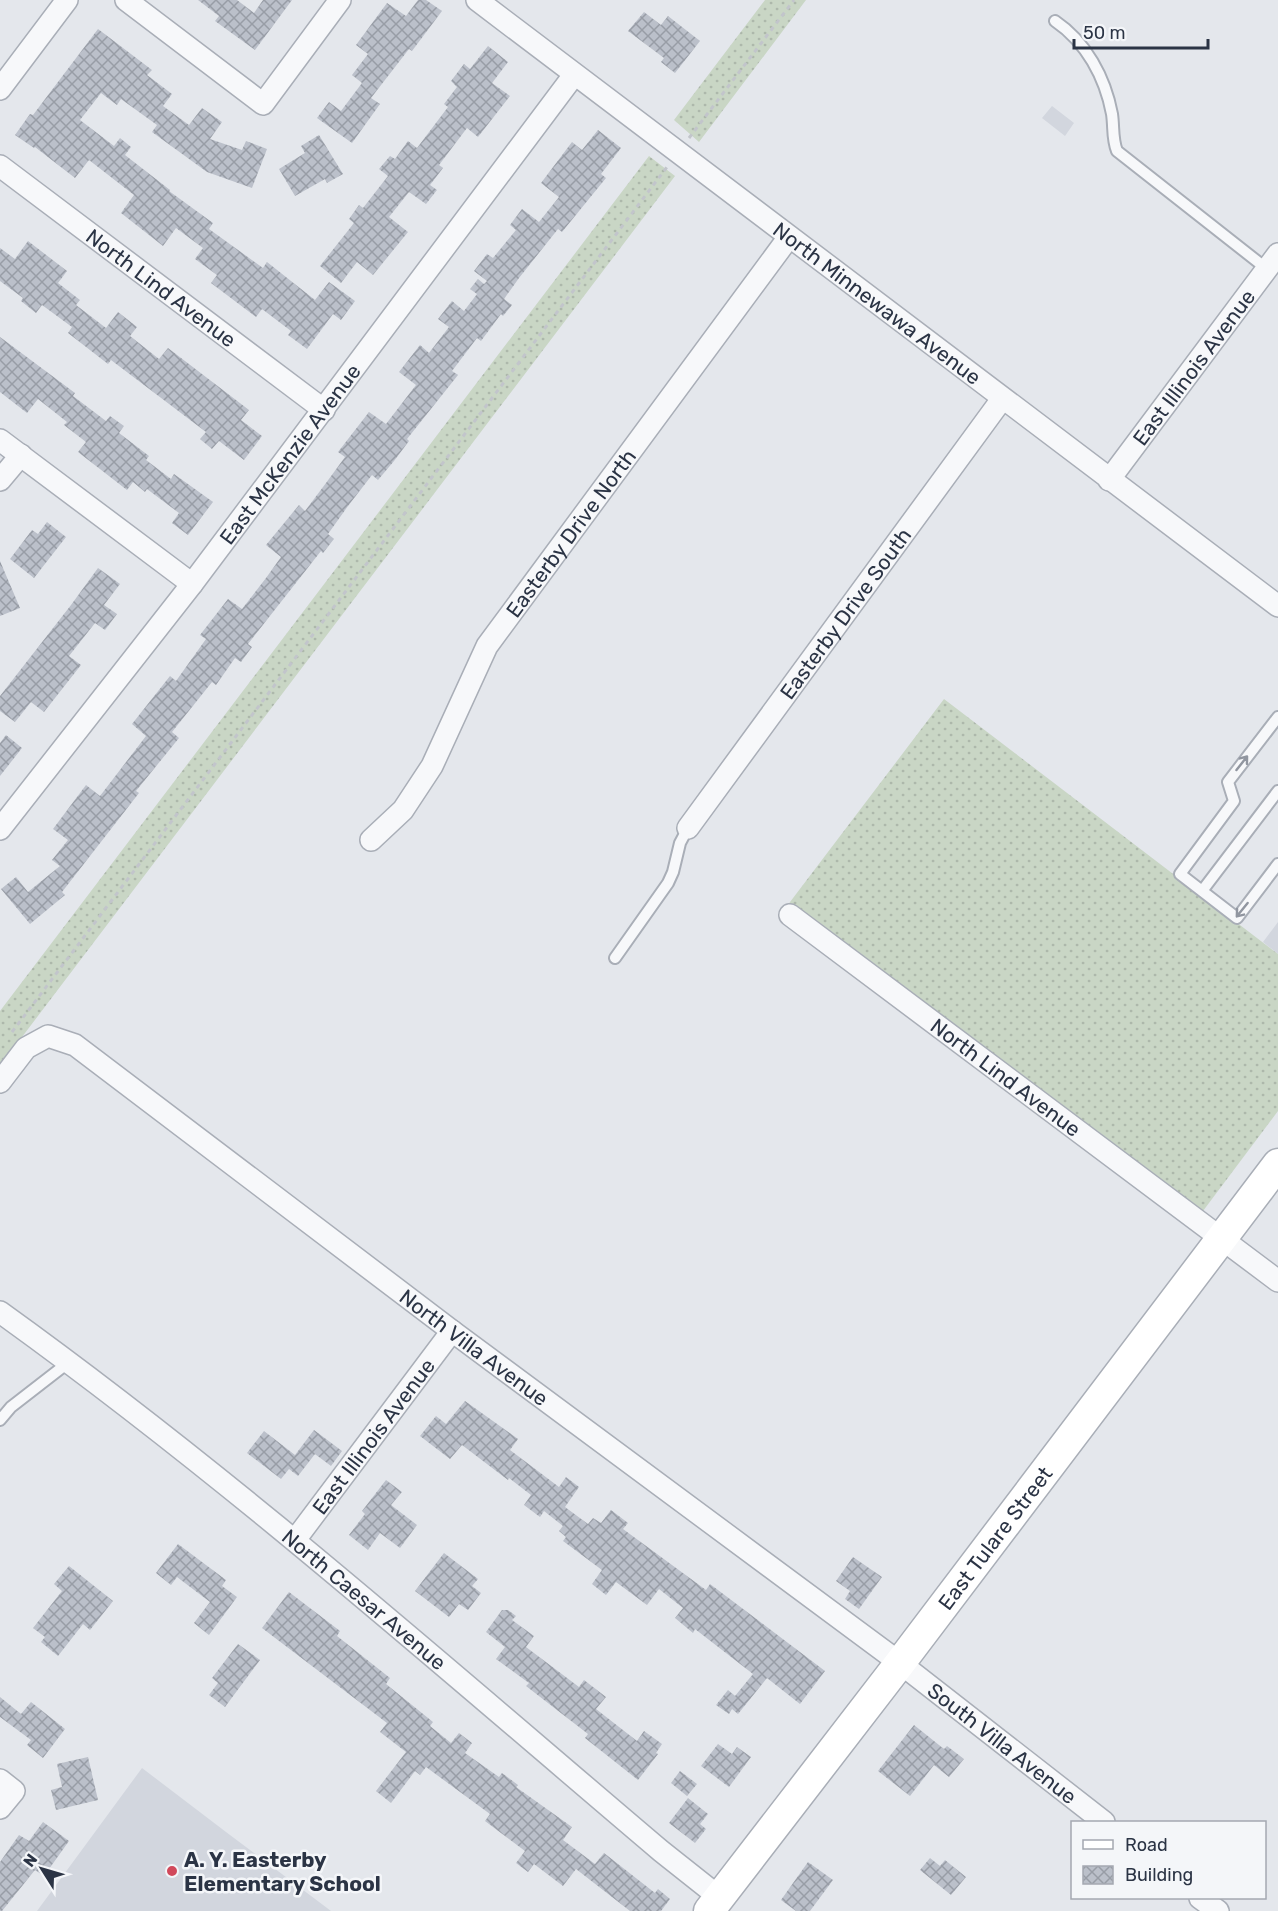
<svg xmlns="http://www.w3.org/2000/svg" width="1278" height="1911" font-family="Rubik,sans-serif">
	<style>
		.built { fill: #d2d6de }
		.grass { fill: url(#grass-dots) }
		.building { fill: url(#building-cross-hatch) }
		.lines { fill: none; stroke-linecap: round; stroke-linejoin: round }
		.lane-casing { stroke: #a9aeb7; stroke-width: 14 }
		.street-casing { stroke: #a9aeb7; stroke-width: 24 }
		.secondary-casing { stroke: #a9aeb7; stroke-width: 33 }
		.path { stroke: #c2c5cb; stroke-width: 3; stroke-dasharray: 4.5 4.5; stroke-linecap: butt }
		.lane { stroke: #f7f8fa; stroke-width: 10 }
		.street { stroke: #f7f8fa; stroke-width: 21 }
		.secondary { stroke: #fff; stroke-width: 30 }
		.oneway { stroke: #9196a0 }
		.poi-dot { fill: #d1495b; stroke: #f4f6f9; stroke-width: 2 }
		.labels { text-anchor: middle; dominant-baseline: central; stroke-width: 5; stroke-linejoin: round; paint-order: stroke }
		.street-label { font-size: 21px; fill: #2b3445; stroke: #f4f6f9 }
		.poi-label { font-size: 21px; font-weight: bold; fill: #2b3445; stroke: #f4f6f9; text-anchor: start }
	</style>
	<defs>
		<pattern id="grass-dots" width="8" height="8" patternUnits="userSpaceOnUse" patternTransform="scale(1.5)"><rect width="8" height="8" fill="#c9d6c5"/><path d="M2 2h.1M6 6h.1" fill="none" stroke="#adb8ab" stroke-width="1.8" stroke-linecap="round"/></pattern>
		<pattern id="building-cross-hatch" width="8" height="8" patternUnits="userSpaceOnUse" patternTransform="scale(1.5)"><rect width="8" height="8" fill="#bbc0ca"/><path d="M0 0l8 8M0 8l8-8" fill="none" stroke="#989da6"/></pattern>
	</defs>
	<rect width="100%" height="100%" fill="#e4e7ec"/>
	<path class="built" d="M1052 106 1074 123 1065 136 1042 118Z
		M1278 922V954L1263 942Z
		M142 1768 226 1832 331 1911H37Z"/>
	<path class="grass" d="M765 0H806L699 142 674 120Z
		M649 156 675 176 0 1066V1011Z
		M944 699 1278 954V1111L1197 1219 787 906Z"/>
	<path class="building" d="M198 0H237L254 13 263 0H292L255 50 215 21 219 16Z
		M418 0H426L442 11 412 51 409 49 371 98 380 104 352 143 317 118 329 102 341 111 362 83 352 75 368 54 356 45 387 3 406 16Z
		M644 12 661 25 668 16 700 41 675 73 661 62 664 58 628 31Z
		M98 29 152 70 147 75 172 94 163 106 189 125 202 108 222 122 210 139 242 150 246 141 267 149 252 188 207 172 152 132 157 125 121 99 117 105 101 93 80 120 114 146 120 138 131 147 125 155 170 190 169 191 213 223 209 229 263 268 267 262 315 300 329 282 355 301 341 320 333 314 307 349 288 335 291 331 262 309 256 317 211 283 217 275 195 259 203 248 176 228 163 246 121 213 134 195 89 160 75 178 35 147 34 148 15 135 30 114 33 115Z
		M488 46 508 62 492 83 510 96 478 137 467 128 439 165 443 168 430 185 437 190 426 204 409 192 389 217 408 232 373 275 357 262 341 283 320 266 354 223 349 219 359 205 363 208 388 176 379 169 390 156 395 159 408 141 417 148 448 107 444 104 457 87 451 81 464 64 470 69Z
		M598 130 621 148 601 174 606 178 562 232 558 229 519 278 504 299 512 305 503 316 501 314 481 341 477 338 452 371 458 375 407 439 409 441 394 461 378 480 372 475 348 506 328 534 334 539 323 553 321 551 248 644 252 647 241 662 235 658 216 685 212 682 172 732 179 738 136 791 139 793 62 892 65 895 30 924 1 889 16 877 28 892 60 866 52 860 68 840 53 829 86 785 100 796 146 736 132 724 170 676 176 681 206 639 200 635 228 599 242 609 266 578 281 557 266 545 299 505 305 511 326 483 345 457 338 452 369 412 386 424 416 385 399 372 420 345 429 353 449 327 438 319 452 301 464 311 477 294 470 289 478 279 484 284 487 281 474 271 487 254 493 258 516 230 510 225 522 209 539 222 559 197 541 183 572 142 582 150Z
		M319 135 343 174 327 183 325 179 295 196 279 169 305 153 301 146Z
		M28 241 67 271 58 283 80 300 76 305 106 328 118 312 137 327 130 336 159 359 168 348 249 410 241 420 262 436 244 460 219 441 212 449 200 439 206 432 111 360 108 364 68 333 72 327 42 305 36 313 21 301 23 298 0 281V248L15 259Z
		M0 337 75 393 73 396 106 421 110 416 124 426 119 433 149 456 146 460 171 479 174 474 213 502 188 535 172 523 179 513 147 489 145 492 133 482 127 490 78 452 86 442 64 425 67 422 38 399 27 413 0 392Z
		M47 522 66 537 34 578 10 559 32 530 38 534Z
		M0 561 20 608 0 616Z
		M98 568 120 584 104 605 117 614 105 630 95 623 69 656 81 665 44 712 31 702 15 722 0 711V696L71 605Z
		M6 735 22 748 0 776V743Z
		M465 1401 518 1439 510 1450 559 1487 566 1477 579 1487 565 1507 588 1524 593 1518 601 1523 611 1510 628 1523 623 1529 706 1590 710 1584 825 1671 800 1704 767 1678 738 1714 732 1709 729 1714 716 1705 728 1690 735 1696 753 1674 695 1629 693 1633 675 1618 683 1608 659 1589 647 1605 616 1582 606 1595 592 1584 602 1570 563 1541 566 1537 559 1531 563 1526 544 1511 540 1517 524 1505 531 1495 509 1478 508 1480 462 1445 450 1459 420 1436 436 1416 446 1424Z
		M314 1430 342 1451 331 1466 315 1454 298 1476 289 1469 281 1479 247 1453 264 1431 295 1455Z
		M386 1480 402 1492 391 1505 417 1525 400 1548 380 1533 368 1550 349 1535 365 1514 362 1511Z
		M178 1544 226 1580 222 1586 237 1597 209 1635 194 1623 210 1602 177 1577 171 1585 156 1573Z
		M444 1553 478 1579 472 1586 481 1593 468 1610 459 1604 449 1617 415 1591Z
		M853 1557 882 1577 859 1609 845 1599 850 1591 836 1581Z
		M69 1566 113 1601 90 1630 83 1624 58 1656 41 1642 45 1637 33 1628 62 1591 54 1584Z
		M289 1592 340 1631 337 1636 390 1678 386 1684 433 1722 430 1726 451 1743 459 1733 472 1743 465 1753 499 1777 502 1773 518 1785 516 1787 572 1827 563 1840 595 1864 604 1853 655 1893 658 1889 670 1899 661 1911H630L576 1869 563 1886 534 1864 528 1872 516 1863 525 1851 485 1821 490 1814 426 1767 420 1775 415 1771 391 1803 376 1791 406 1752 380 1732 387 1723 262 1628Z
		M502 1610H508L516 1616 512 1620 534 1636 526 1647 579 1687 584 1680 606 1697 596 1709 637 1741 644 1731 662 1744 656 1753 658 1754 638 1780 585 1738 588 1734 526 1686 529 1683 496 1659 505 1647 486 1632Z
		M238 1644 260 1660 225 1707 209 1695 218 1683 212 1678Z
		M0 1697 21 1714 31 1702 65 1729 43 1758 27 1745 31 1740 0 1717Z
		M914 1725 944 1749 947 1746 964 1759 949 1777 934 1765 910 1796 878 1771Z
		M718 1744 732 1754 737 1747 751 1757 729 1787 701 1766Z
		M88 1757 98 1800 56 1810 51 1790 62 1787 57 1764Z
		M680 1771 697 1784 687 1796 671 1783Z
		M688 1798 708 1814 700 1824 706 1829 695 1843 669 1823Z
		M43 1822 69 1841 44 1876 35 1870 2 1911H0V1862L19 1835 29 1841Z
		M930 1858 940 1866 945 1860 966 1877 951 1895 920 1870Z
		M808 1862 833 1880 810 1911H796L781 1900Z"/>
	<g class="lines">
		<g class="lane-casing">
			<path id="lane" d="M1055 21C1086 42 1105 77 1112 114 1114 127 1112 139 1117 151L1267 269
				M1278 717 1228 782 1234 801 1180 874 1237 918 1278 864
				M1202 891 1278 791
				M615 958 668 883 673 872 680 843 688 828
				M0 1420 11 1407 69 1362"/>
		</g>
		<g class="street-casing">
			<g id="street">
				<path d="M126 0 263 104 340 0"/>
				<path id="s1" d="M477 0 1278 606"/>
				<path d="M0 89 67 0"/>
				<path id="s2" d="M0 166 324 410"/>
				<path d="M0 440 192 584"/>
				<path d="M0 480 21 455"/>
				<path id="s3" d="M1109 480 1278 254"/>
				<path id="s4" d="M688 828 1002 399"/>
				<path id="s5" d="M0 829 192 584 574 75"/>
				<path id="s6" d="M371 840 403 810 432 766 487 646 789 237"/>
				<path id="s7" d="M790 915 1278 1281"/>
				<path id="s8" d="M0 1082 26 1048 48 1036 75 1045 452 1331 900 1663 1104 1822"/>
				<path id="s9" d="M0 1312C231 1478 444 1667 661 1851L719 1897"/>
				<path id="s10" d="M295 1540 452 1331"/>
				<path d="M0 1780 14 1791 0 1808"/>
				<path d="M1200 1898 1218 1911"/>
			</g>
		</g>
		<g class="secondary-casing">
			<g id="secondary">
				<path id="s11" d="M709 1911 900 1663 1278 1164"/>
			</g>
		</g>
		<path class="path" d="M689 138 794 0
			M12 1032 667 167"/>
		<use href="#lane" class="lane"/>
		<use href="#street" class="street"/>
		<use href="#secondary" class="secondary"/>
	</g>
	<defs><path id="oneway-shaft" d="M-6 0H5M1.5-3L5.5 0L1.5 3" fill="none" stroke-width="1.6" stroke-linecap="round" stroke-linejoin="round" transform="scale(1.5)"/></defs>
	<g class="oneway">
		<use href="#oneway-shaft" transform="translate(1242 763) rotate(-52)"/>
		<use href="#oneway-shaft" transform="translate(1242 910) rotate(129)"/>
	</g>
	<circle class="poi-dot" cx="172" cy="1871" r="6"/>
	<g class="labels">
		<g class="street-label">
			<text stroke="none"><textPath href="#s2" startOffset="202">North Lind Avenue</textPath></text>
			<text stroke="none"><textPath href="#s1" startOffset="502">North Minnewawa Avenue</textPath></text>
			<text stroke="none"><textPath href="#s3" startOffset="141">East Illinois Avenue</textPath></text>
			<text stroke="none"><textPath href="#s5" startOffset="474">East McKenzie Avenue</textPath></text>
			<text stroke="none"><textPath href="#s6" startOffset="369">Easterby Drive North</textPath></text>
			<text stroke="none"><textPath href="#s4" startOffset="266">Easterby Drive South</textPath></text>
			<text stroke="none"><textPath href="#s7" startOffset="270">North Lind Avenue</textPath></text>
			<text stroke="none"><textPath href="#s8" startOffset="597">North Villa Avenue</textPath></text>
			<text stroke="none"><textPath href="#s10" startOffset="130">East Illinois Avenue</textPath></text>
			<text stroke="none"><textPath href="#s11" startOffset="470">East Tulare Street</textPath></text>
			<text stroke="none"><textPath href="#s9" startOffset="464">North Caesar Avenue</textPath></text>
			<text stroke="none"><textPath href="#s8" startOffset="1257">South Villa Avenue</textPath></text>
		</g>
		<g class="poi-label">
			<text x="184" y="1859">A. Y. Easterby<tspan x="184" dy="24">Elementary School</tspan></text>
		</g>
	</g>
	<rect x="1071" y="1821" width="195" height="78" fill="#f4f6f9" stroke="#a4a8b1" stroke-width="1.5"/>
	<rect x="1083" y="1840" width="30" height="9" fill="#ffffff" stroke="#a4a8b1" stroke-width="1.5"/>
	<text x="1125" y="1851" font-size="18" fill="#2b3445">Road</text>
	<rect x="1083" y="1866" width="30" height="18" fill="url(#building-cross-hatch)" stroke="#a4a8b1" stroke-width="1.5"/>
	<text x="1125" y="1881" font-size="18" fill="#2b3445">Building</text>
	<g transform="translate(42 1869) rotate(307)" stroke="#f4f6f9" stroke-width="4.5" paint-order="stroke">
	<path d="M0-4.5L10 22L0 15L-10 22Z" fill="#2b3445"/>
	<text y="-9" font-size="16" font-weight="bold" text-anchor="middle" fill="#2b3445">N</text>
	</g>
	<path d="M1074 39v9h134v-9" fill="none" stroke="#2b3445" stroke-width="3"/>
	<text x="1083" y="39" font-size="18" fill="#2b3445" stroke="#f4f6f9" stroke-width="4.5" paint-order="stroke">50 m</text>
</svg>
